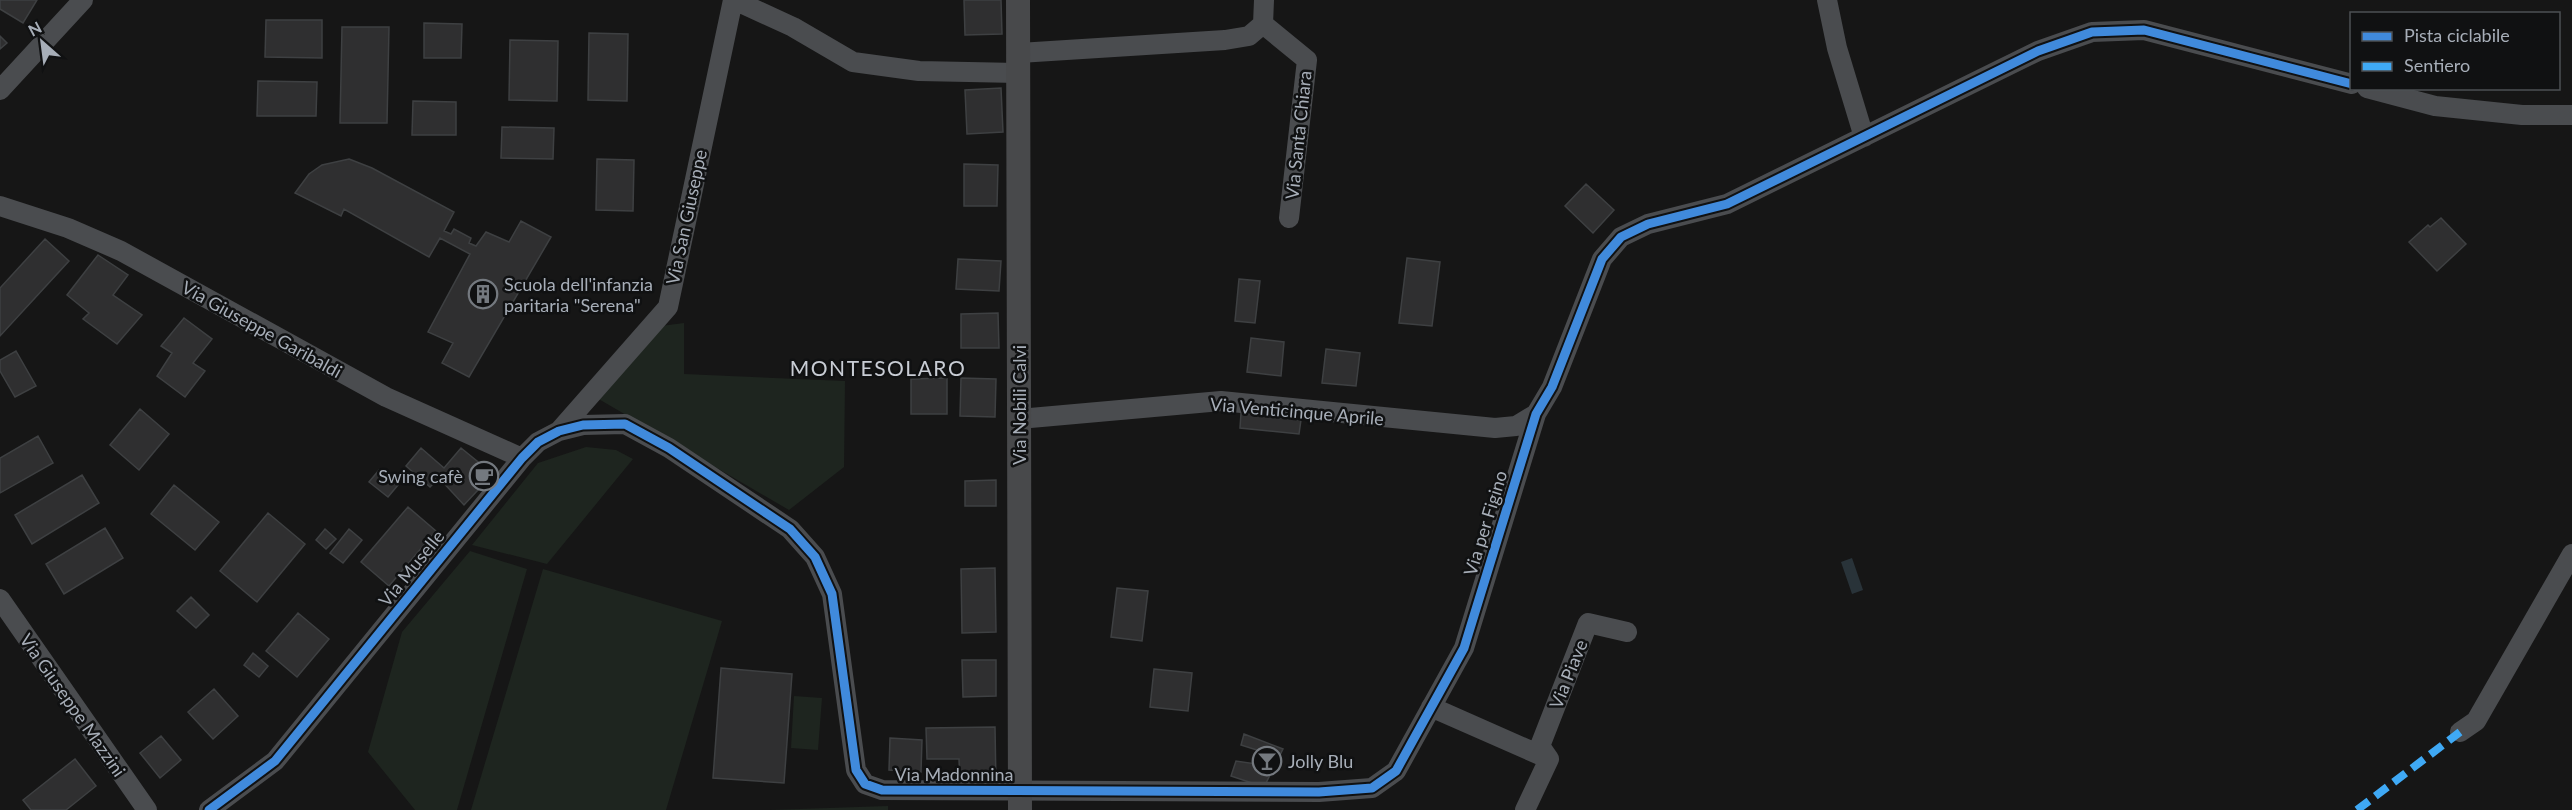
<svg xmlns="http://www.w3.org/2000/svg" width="2572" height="810" font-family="Lato,sans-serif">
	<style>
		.green { fill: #1e251f }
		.water { fill: #293339 }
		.building { fill: #2f2f30; stroke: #3e4042; stroke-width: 1.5 }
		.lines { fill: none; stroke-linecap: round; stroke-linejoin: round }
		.minor { stroke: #4a4c4f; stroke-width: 20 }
		.major { stroke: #48494b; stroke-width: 24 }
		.quiet { stroke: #3fa9f5; stroke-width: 8; stroke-dasharray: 15 8; stroke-linecap: butt }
		.cycleway-casing { stroke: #101112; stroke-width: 13 }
		.cycleway { stroke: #408adc; stroke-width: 9 }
		.labels { text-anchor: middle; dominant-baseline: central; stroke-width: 5; stroke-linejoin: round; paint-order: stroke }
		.street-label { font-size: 18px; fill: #a7aeb8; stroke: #101112 }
		.poi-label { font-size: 18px; fill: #a7aeb8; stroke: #101112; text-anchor: start }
		.quarter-label { font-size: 21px; letter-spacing: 1.5px; fill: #c8ccd4; stroke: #101112 }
	</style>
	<rect width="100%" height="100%" fill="#161616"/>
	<path class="green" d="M684 323V374L845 381 844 467 789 510 597 398 661 326Z
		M586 447 616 450 633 459 547 564 472 545 538 463Z
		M470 551 527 569 457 810H415L368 752 402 632Z
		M543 569 722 621 666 810H471Z
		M794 696 822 698 818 750 791 748Z
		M888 806V810H770Z"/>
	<path class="water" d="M1852 558 1863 590 1852 594 1841 562Z"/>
	<path class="building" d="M0 0H37L23 23 0 9Z
		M964 0H1001L1002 34 965 35Z
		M266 20H322V58L265 57Z
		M424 23 462 24 461 58H424Z
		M342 27H389L387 123H340Z
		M589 33 628 34 627 101 588 100Z
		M0 36 7 43 0 49Z
		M510 40 558 41 557 101 509 100Z
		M258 81 317 82 316 116H257Z
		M1001 88 1003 132 967 134 965 90Z
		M413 101 456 102V135H412Z
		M502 127 554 128 553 159 501 158Z
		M349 159 372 168 454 212 444 231 451 234 454 229 471 238 469 243 476 246 486 232 509 242 521 221 551 237 469 377 442 363 453 343 428 332 470 254 440 238 429 257 344 209 341 216 295 193 309 174 322 165Z
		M597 159 634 160 633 211 596 210Z
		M964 164 998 165 997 206H964Z
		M1586 184 1614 210 1593 233 1565 206Z
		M2441 218 2466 244 2437 271 2409 242 2428 225 2430 227Z
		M45 239 69 261 0 336V288Z
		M98 255 128 275 113 295 142 315 117 344 83 319 89 313 67 295Z
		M1407 258 1440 262 1432 326 1399 323Z
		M958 259 1001 261 999 291 956 289Z
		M1239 279 1260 281 1255 323 1235 321Z
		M998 313 999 348H961V314Z
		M184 318 212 339 193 363 205 371 185 397 157 376 172 353 161 346Z
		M1251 338 1284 342 1281 376 1247 372Z
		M1326 349 1360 353 1356 386 1322 383Z
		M16 351 36 386 15 397 0 371V360Z
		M947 378V414H911V379Z
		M961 378 996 379 995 417 960 416Z
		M140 409 169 434 139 470 110 445Z
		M1241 413 1301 420 1299 434 1240 428Z
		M38 436 53 463 0 493V458Z
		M421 448 444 468 461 448 493 474 464 505 439 478 430 487 406 466Z
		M379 470 398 485 388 497 369 482Z
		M82 475 99 503 32 544 15 515Z
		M996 480V506H965V481Z
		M174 485 219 522 195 550 151 514Z
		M408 507 436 531 389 586 361 562Z
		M268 513 305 544 257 602 220 571Z
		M105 528 123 558 64 594 46 564Z
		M325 529 336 539 326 549 316 540Z
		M349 529 362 540 343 563 330 553Z
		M995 568 996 632 962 633 961 569Z
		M1117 588 1148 591 1142 641 1111 637Z
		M191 597 209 615 196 628 177 611Z
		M298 613 329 639 297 677 266 651Z
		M253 653 268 666 259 677 244 665Z
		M962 660H996V696L963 697Z
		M721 668 792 674 784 783 713 778Z
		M1154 669 1192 673 1188 711 1150 707Z
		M214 689 238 716 213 739 188 712Z
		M995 727 996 784H960L959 759H927L926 728Z
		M1244 734 1283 749 1264 787 1231 776 1236 761 1256 764 1260 751 1241 745Z
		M161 736 181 760 160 778 140 753Z
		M890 738 922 740 921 772 889 770Z
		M75 759 96 786 66 810H31L23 800Z"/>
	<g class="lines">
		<path class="minor" d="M734 0 793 27 853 62 919 71 1018 73
			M1827 0 1837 48 1864 137
			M1263 24 1307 60 1289 218
			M1263 24 1264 0
			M1019 53 1225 40 1249 36 1263 24
			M2367 88 2435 106 2522 115H2572
			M0 90 83 0
			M0 206 68 228 121 251 386 397 522 458
			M1019 419 1221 401 1495 428 1516 426 1536 414
			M559 431 668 307 733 0
			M0 599 147 810
			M1431 707 1549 759
			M2460 732 2476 721 2572 554
			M209 810 275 761 522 458 538 442 559 431 583 425 625 424 669 448 790 529 815 557 832 594 856 770 865 784 882 790 1319 792 1372 788 1396 771 1464 648 1536 414 1552 387 1602 259 1621 237 1648 224 1727 204 2038 51 2092 32 2144 30 2352 84
			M1525 810 1549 759 1540 746 1588 623 1627 632"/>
		<path class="major" d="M1018 0 1020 810"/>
		<path class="quiet" d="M2357 810 2460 732"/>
		<g class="cycleway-casing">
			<path id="cycleway" d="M209 810 275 761 522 458 538 442 559 431 583 425 625 424 669 448 790 529 815 557 832 594 856 770 865 784 882 790 1319 792 1372 788 1396 771 1464 648 1536 414 1552 387 1602 259 1621 237 1648 224 1727 204 2038 51 2092 32 2144 30 2352 84"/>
		</g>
		<use href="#cycleway" class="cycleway"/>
	</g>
	<defs>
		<g id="building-ring" transform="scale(1.5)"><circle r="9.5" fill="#101112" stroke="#74797f" stroke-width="1.5"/><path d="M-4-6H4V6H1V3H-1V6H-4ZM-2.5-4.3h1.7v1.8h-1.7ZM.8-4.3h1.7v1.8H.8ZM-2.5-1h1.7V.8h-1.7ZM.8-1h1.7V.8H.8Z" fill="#74797f"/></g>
		<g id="cafe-ring" transform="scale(1.5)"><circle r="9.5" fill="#101112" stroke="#74797f" stroke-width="1.5"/><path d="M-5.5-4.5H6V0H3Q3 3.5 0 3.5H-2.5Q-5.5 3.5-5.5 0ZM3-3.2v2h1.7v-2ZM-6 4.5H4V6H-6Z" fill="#74797f"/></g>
		<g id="bar-ring" transform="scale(1.5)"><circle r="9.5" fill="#101112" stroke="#74797f" stroke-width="1.5"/><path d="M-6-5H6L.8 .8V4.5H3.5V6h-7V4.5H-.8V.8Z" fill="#74797f"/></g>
	</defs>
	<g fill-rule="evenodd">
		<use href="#building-ring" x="483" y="294"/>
		<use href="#cafe-ring" x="484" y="476"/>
		<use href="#bar-ring" x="1267" y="761"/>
	</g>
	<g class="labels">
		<g class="street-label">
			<text transform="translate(1298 135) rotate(-84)">Via Santa Chiara</text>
			<text transform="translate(686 217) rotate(-78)">Via San Giuseppe</text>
			<text transform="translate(262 329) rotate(29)">Via Giuseppe Garibaldi</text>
			<text transform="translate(1019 405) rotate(-90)">Via Nobili Calvi</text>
			<text transform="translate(1297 411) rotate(5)">Via Venticinque Aprile</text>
			<text transform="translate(1485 523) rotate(-73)">Via per Figino</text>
			<text transform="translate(411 568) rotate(-51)">Via Muselle</text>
			<text transform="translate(1568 674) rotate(-68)">Via Piave</text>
			<text transform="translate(73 705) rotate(55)">Via Giuseppe Mazzini</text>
			<text x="954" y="774">Via Madonnina</text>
		</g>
		<g class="poi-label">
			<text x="504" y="284">Scuola dell'infanzia<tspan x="504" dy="21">paritaria "Serena"</tspan></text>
			<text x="463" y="476" text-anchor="end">Swing cafè</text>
			<text x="1288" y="761">Jolly Blu</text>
		</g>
		<g class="quarter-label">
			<text x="878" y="367">MONTESOLARO</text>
		</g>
	</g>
	<rect x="2350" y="12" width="210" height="78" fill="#101112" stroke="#4c5054" stroke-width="1.5"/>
	<rect x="2362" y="32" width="30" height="9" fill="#408adc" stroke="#4c5054" stroke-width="1.5"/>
	<text x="2404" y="42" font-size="18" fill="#a7aeb8">Pista ciclabile</text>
	<rect x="2362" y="62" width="30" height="9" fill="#3fa9f5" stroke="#4c5054" stroke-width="1.5"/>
	<text x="2404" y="72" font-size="18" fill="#a7aeb8">Sentiero</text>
	<g transform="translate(42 42) rotate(332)" stroke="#101112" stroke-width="4.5" paint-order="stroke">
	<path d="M0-4.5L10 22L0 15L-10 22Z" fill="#a7aeb8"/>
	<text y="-9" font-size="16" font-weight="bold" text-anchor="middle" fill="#a7aeb8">N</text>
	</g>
</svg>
